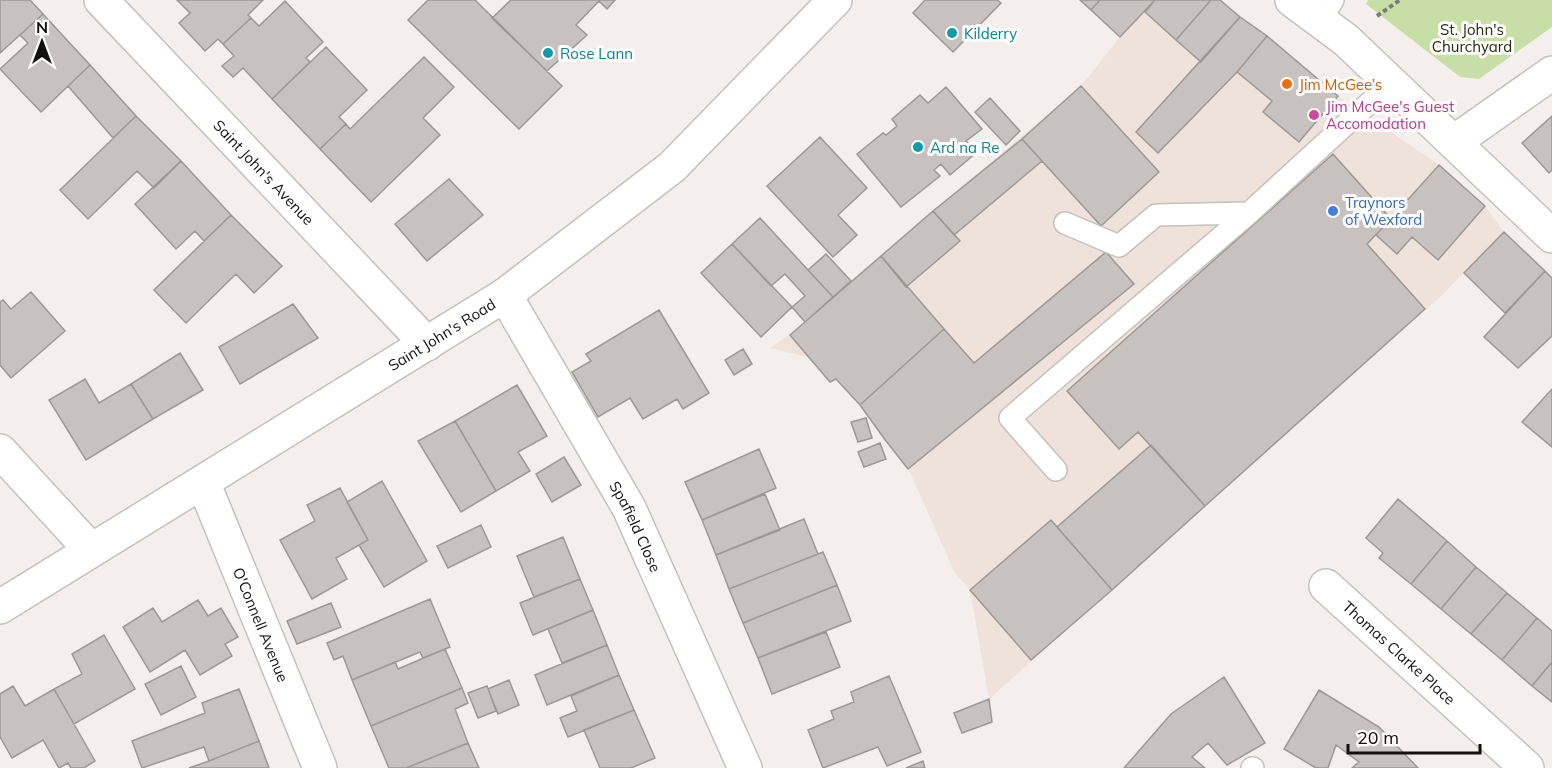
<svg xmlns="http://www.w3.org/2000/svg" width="1552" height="768" font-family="Mulish,sans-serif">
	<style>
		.built { fill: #eee2db }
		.green { fill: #c7dfa7 }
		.building { fill: #c7c2c0; stroke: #9d9896; stroke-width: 1.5 }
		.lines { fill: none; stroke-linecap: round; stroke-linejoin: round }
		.service-casing { stroke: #c5c0be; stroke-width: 24 }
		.minor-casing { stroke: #c5c0be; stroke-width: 36 }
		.tertiary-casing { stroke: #c5c0be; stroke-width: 36 }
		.secondary-casing { stroke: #c5c0be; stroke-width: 36 }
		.path { stroke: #7e7b79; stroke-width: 4; stroke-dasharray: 4.5 3; stroke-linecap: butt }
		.service { stroke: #fff; stroke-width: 21 }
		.minor { stroke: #fff; stroke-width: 33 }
		.tertiary { stroke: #fff; stroke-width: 33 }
		.secondary { stroke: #fff; stroke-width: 33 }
		.culture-dot { fill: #0f9aa8; stroke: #fffdfc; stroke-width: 2 }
		.food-dot { fill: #e8710a; stroke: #fffdfc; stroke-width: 2 }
		.hotel-dot { fill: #d1479c; stroke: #fffdfc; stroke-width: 2 }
		.shop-dot { fill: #3f7fe0; stroke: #fffdfc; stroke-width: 2 }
		.labels { text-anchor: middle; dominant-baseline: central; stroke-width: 6; stroke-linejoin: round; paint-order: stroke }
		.park-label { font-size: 15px; fill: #232e10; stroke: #fffdfc }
		.culture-label { font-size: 15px; fill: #0d838f; stroke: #fffdfc; text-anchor: start }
		.food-label { font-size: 15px; fill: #c56008; stroke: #fffdfc; text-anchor: start }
		.hotel-label { font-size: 15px; fill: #b23c85; stroke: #fffdfc; text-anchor: start }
		.street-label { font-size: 15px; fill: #11100f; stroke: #fffdfc }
		.shop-label { font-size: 15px; fill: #366cbe; stroke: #fffdfc; text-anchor: start }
	</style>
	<rect width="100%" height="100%" fill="#f4efec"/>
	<path class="built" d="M1155 0H1220L1267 36 1338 96 1439 165 1485 206 1504 232 1439 298 989 699 970 590 955 573 908 468 886 441 860 405 836 379 830 382 807 357 770 348 801 326 849 282 1081 86 1120 37Z"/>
	<path class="green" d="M1368 0H1552V27L1479 79 1460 77 1366 4Z"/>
	<path class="building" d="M0 0H30L43 14 0 53Z
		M177 0H263L248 15 251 18 223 44 218 39 205 51 179 23 190 13Z
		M428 0H475L562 86 519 129 408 20Z
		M511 0H615L607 9 599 1 576 25 587 35 547 71 492 18Z
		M925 0H997L1001 3 953 52 913 13Z
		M1080 0H1100L1091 10Z
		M1100 0H1155L1120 37 1091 10Z
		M1155 0H1211L1176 40 1145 12Z
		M1211 0H1220L1240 17 1201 62 1176 40Z
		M285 1 323 42 306 58 310 62 272 99 243 68 233 77 222 66 234 56 223 44 251 18 259 26Z
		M43 14 90 65 41 112 0 69 28 43 20 35Z
		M1240 17 1267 36 1237 72 1158 153 1136 132Z
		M1267 36 1338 96 1299 142 1263 112 1272 101 1237 72Z
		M326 47 367 90 339 117 346 124 320 149 272 99Z
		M424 57 454 87 423 118 440 135 371 202 320 149 346 124 350 129Z
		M90 65 136 116 113 138 68 86Z
		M1081 86 1159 172 1101 226 1022 139Z
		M946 87 982 129 966 141 976 153 950 175 941 164 934 170 940 176 901 207 857 154 883 133 886 135 897 126 892 119 920 95 928 103Z
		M990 98 1020 131 1006 145 975 112Z
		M136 116 181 161 154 188 137 171 88 219 60 190Z
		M1552 116V170L1549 173 1522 143Z
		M820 137 867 188 838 215 857 235 833 257 767 186Z
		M1022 139 1042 161 954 235 933 211Z
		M1333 154 1391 219 1367 244 1425 309 1205 506 1138 432 1119 449 1067 391Z
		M181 161 231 215 204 241 195 231 176 249 135 204Z
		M1439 165 1485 206 1438 260 1412 237 1397 254 1376 235Z
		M449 179 483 215 427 261 395 224Z
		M933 211 960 241 906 287 881 256Z
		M231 215 282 266 254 293 236 274 186 323 154 290Z
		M760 218 833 297 805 322 792 307 805 296 785 274 771 286 732 244Z
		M1504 232 1545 271 1505 313 1464 273Z
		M732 244 792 307 761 337 701 273Z
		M1106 252 1134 284 908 469 886 441 860 405 944 329 974 363Z
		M826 254 851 281 833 297 808 270Z
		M881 256 944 329 860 405 836 379 830 382 790 335Z
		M1545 271 1552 278V336L1518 368 1484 337Z
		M31 292 65 331 11 378 0 365V302L3 300 11 309Z
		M293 304 318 338 240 384 219 347Z
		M659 310 709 393 683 409 677 399 643 419 630 398 598 417 572 372 591 361 586 354Z
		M743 349 752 364 734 375 725 360Z
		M180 353 203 390 153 419 131 384Z
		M85 379 99 403 131 384 153 419 86 460 49 400Z
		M517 385 547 436 518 452 530 471 496 491 455 421Z
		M1552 389V447L1522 422Z
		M866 418 872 438 858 442 851 422Z
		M455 421 496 491 461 512 418 441Z
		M880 443 886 459 864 467 858 452Z
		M1151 445 1205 506 1112 590 1057 527Z
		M759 449 776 488 702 520 685 482Z
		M564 457 581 485 552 502 536 474Z
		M382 481 427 561 384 587 359 545 368 540 347 502Z
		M340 488 368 540 336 558 347 579 312 599 280 540 315 521 307 505Z
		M765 494 780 530 716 555 702 520Z
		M1398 499 1447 541 1411 584 1379 558 1383 553 1366 538Z
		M804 519 818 554 729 589 716 555Z
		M1051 520 1112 590 1031 660 970 590Z
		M481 525 491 547 448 568 437 546Z
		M563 537 580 579 534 597 517 556Z
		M1447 541 1476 567 1441 609 1411 584Z
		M823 552 837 585 743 623 729 589Z
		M1476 567 1507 593 1471 634 1441 609Z
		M580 579 593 610 533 635 520 603Z
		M837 585 851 621 758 658 743 623Z
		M1507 593 1537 618 1502 660 1471 634Z
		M430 599 450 647 423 658 420 652 352 680 343 656 334 660 327 643Z
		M198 600 208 616 221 608 238 637 225 644 232 656 200 675 185 650 150 672 123 627 153 608 162 622Z
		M331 603 341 627 297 644 287 621Z
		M593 610 607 645 562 663 548 629Z
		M1537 618 1552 631V662L1532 686 1502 660Z
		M826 632 840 667 772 694 758 658Z
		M104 635 135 689 74 724 54 689 82 674 72 654Z
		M607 645 619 675 547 705 535 675Z
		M445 649 462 688 371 726 352 680 395 662 398 669Z
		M1552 662V702L1532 686Z
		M181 666 196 697 161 715 145 684Z
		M619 675 634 710 568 737 560 718 577 711 571 696Z
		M889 676 921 752 887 766 878 747 823 768 808 730 834 719 831 711 854 702 851 692Z
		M1224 677 1265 743 1227 765 1208 743 1192 757 1205 768H1124L1171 714Z
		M509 680 519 705 498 714 488 689Z
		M13 686 25 706 54 689 95 761 84 768H71L68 763 59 768 43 740 12 758 0 737V694Z
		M487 686 496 711 478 718 468 693Z
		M462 688 468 703 455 709 468 743 406 768H389L371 726Z
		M239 689 259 741 209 761 204 747 142 768 132 741 205 713 202 703Z
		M1319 690 1379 727 1418 768H1352L1359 762 1336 745 1328 768H1316L1284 749Z
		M989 699 992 722 962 733 954 713Z
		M634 710 655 758 631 768H600L584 730Z
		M259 741 269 768H189L209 761Z
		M468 743 479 768H406Z
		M923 761 925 768H906Z"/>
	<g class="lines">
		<g class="service-casing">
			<path id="service" d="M1320 21 1333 0
				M1065 223 1119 246 1156 215 1249 213
				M1056 470 1010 418 1249 213 1391 83
				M1252 768H1253"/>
		</g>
		<g class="minor-casing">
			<g id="minor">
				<path id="s1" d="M101 0 427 344"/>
				<path id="s2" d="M505 295 629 508 745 768"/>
				<path d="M0 451 91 550"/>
				<path id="s3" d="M203 482 320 768"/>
				<path id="s4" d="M1326 586 1527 768"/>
			</g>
		</g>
		<g class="tertiary-casing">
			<g id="tertiary">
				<path d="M1454 142 1552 73"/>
				<path id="s5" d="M0 607 505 295 672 167 835 0"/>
			</g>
		</g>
		<g class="secondary-casing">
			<path id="secondary" d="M1292 0 1346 40 1552 236"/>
		</g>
		<path class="path" d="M1377 16 1400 0"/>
		<use href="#service" class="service"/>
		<use href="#minor" class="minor"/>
		<use href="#tertiary" class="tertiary"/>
		<use href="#secondary" class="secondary"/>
	</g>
	<g class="culture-dot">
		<circle cx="952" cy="33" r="6"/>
		<circle cx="548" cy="53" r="6"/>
		<circle cx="918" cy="147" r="6"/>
	</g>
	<circle class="food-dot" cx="1287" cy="84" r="6"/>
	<circle class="hotel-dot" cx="1314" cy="115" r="6"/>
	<circle class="shop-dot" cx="1333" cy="211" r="6"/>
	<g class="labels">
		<g class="park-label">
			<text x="1472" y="29">St. John's<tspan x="1472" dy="17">Churchyard</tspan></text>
		</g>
		<g class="culture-label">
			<text x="964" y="33">Kilderry</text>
			<text x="560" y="53">Rose Lann</text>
			<text x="930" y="147">Ard na Re</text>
		</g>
		<g class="food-label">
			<text x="1299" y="84">Jim McGee’s</text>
		</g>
		<g class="hotel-label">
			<text x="1326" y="106">Jim McGee's Guest<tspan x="1326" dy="17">Accomodation</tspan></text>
		</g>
		<g class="street-label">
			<text stroke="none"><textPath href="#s1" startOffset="237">Saint John's Avenue</textPath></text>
			<text stroke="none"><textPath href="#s5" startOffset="519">Saint John's Road</textPath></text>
			<text stroke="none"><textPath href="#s2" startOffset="266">Spafield Close</textPath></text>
			<text stroke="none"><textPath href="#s3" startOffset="154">O'Connell Avenue</textPath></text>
			<text stroke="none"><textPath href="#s4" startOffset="99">Thomas Clarke Place</textPath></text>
		</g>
		<g class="shop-label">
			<text x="1345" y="202">Traynors<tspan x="1345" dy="17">of Wexford</tspan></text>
		</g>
	</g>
	<g transform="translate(42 42)" stroke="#fffdfc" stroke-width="4.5" paint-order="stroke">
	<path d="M0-4.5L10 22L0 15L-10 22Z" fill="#11100f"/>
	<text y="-9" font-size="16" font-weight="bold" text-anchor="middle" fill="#11100f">N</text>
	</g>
	<path d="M1348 744v9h132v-9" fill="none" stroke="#11100f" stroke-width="3"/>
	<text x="1357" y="744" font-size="18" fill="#11100f" stroke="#fffdfc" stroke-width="4.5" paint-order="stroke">20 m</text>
</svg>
